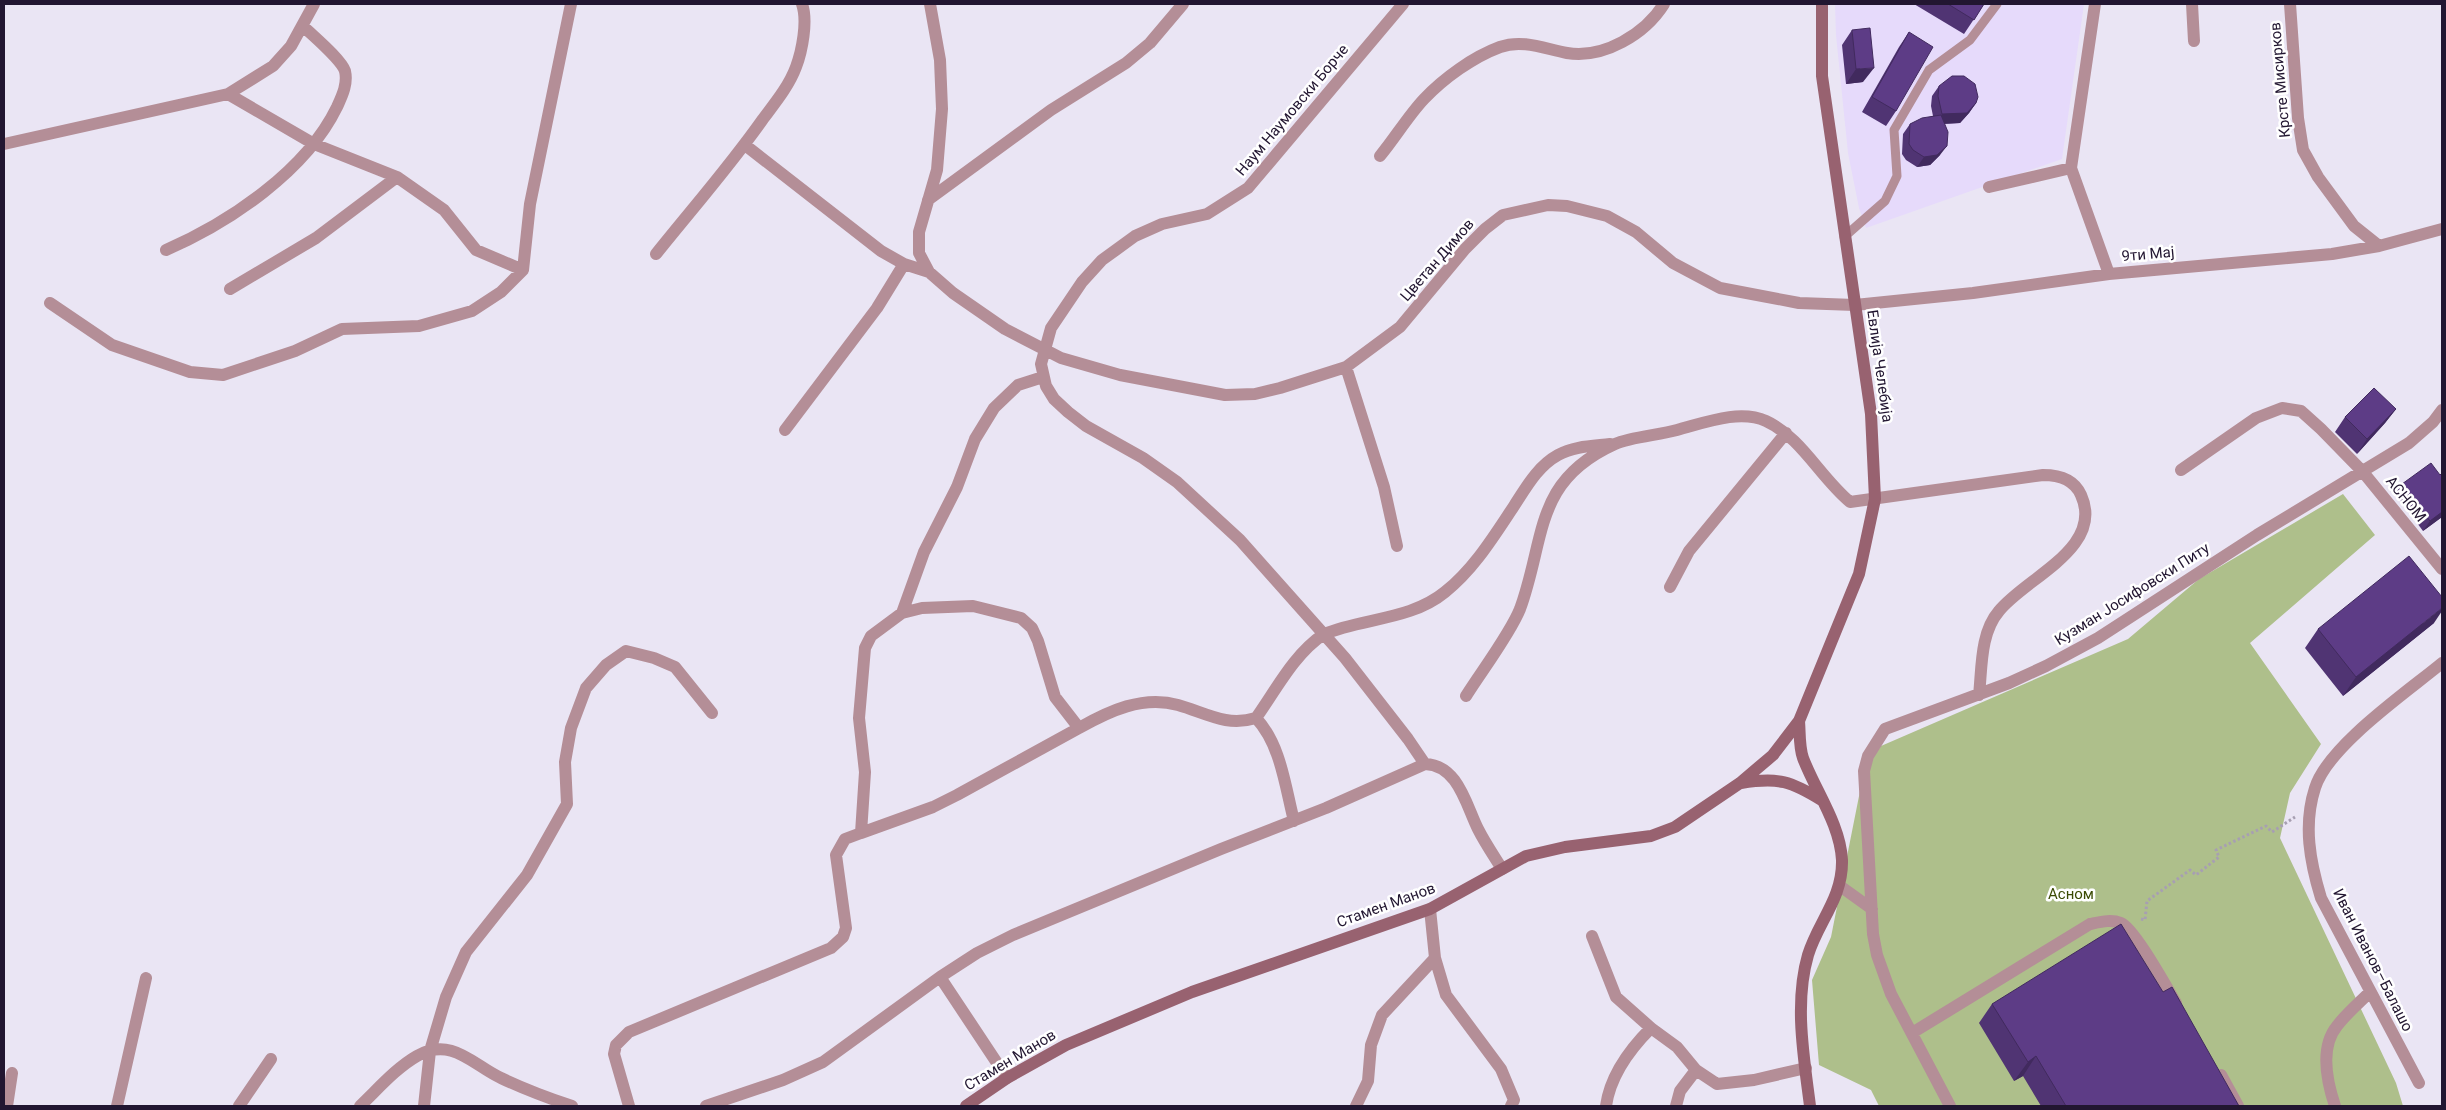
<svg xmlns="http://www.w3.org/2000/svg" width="2446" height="1110" font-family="Roboto,sans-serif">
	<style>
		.built { fill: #e6dafb }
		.green { fill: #aebf8b }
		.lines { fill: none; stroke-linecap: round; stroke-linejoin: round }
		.path { stroke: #a79fb2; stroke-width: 3; stroke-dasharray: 2.5 2.5; stroke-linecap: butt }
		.lane { stroke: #b48e97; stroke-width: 9 }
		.street { stroke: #b48e97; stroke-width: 12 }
		.secondary { stroke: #986270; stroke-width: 12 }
		.wall { fill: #503473 }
		.shaded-wall { fill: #412a5e }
		.building { fill: #5d3c86; stroke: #412a5e }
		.labels { text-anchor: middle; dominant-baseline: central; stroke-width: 5; stroke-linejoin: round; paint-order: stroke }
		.street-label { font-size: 15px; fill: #221631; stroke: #fff }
		.park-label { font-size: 15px; fill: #3b4b04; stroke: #fff }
	</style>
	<rect width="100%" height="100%" fill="#eae5f4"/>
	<path class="built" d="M1835 4H2084L2062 159 1866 228 1859 208 1848 153 1836 35Z"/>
	<path class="green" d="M2343 494 2375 535 2250 643 2321 744 2290 793 2280 838 2396 1083 2403 1106H1879L1871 1090 1819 1065 1812 980 1831 937 1864 771 1881 746 2128 639 2199 579Z"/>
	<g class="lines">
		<path class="path" d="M2141 919 2145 920 2147 901 2190 870 2196 875 2219 857 2216 850 2266 826 2272 832 2295 817"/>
		<path class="lane" d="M1844 237 1885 201 1897 176 1894 130 1929 70 1970 40 1997 4"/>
		<path class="street" d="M930 4 940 60 942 109 937 170 919 232V253L929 272 953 293 1005 329 1061 358 1120 375 1225 395 1255 394 1280 388 1346 367 1400 327 1465 249 1485 229 1503 215 1548 205 1567 206 1607 216 1636 232 1673 263 1720 288 1799 303 1855 305 1973 293 2109 274 2332 254 2379 246 2442 229
			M1403 4 1248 188 1207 214 1162 224 1135 236 1102 260 1082 282 1051 328 1041 364 1046 386 1054 399 1068 412 1086 426 1143 458 1177 482 1240 540 1345 658 1408 739 1425 764
			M2095 4 2071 168 2109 274
			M2192 4 2194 41
			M2290 4 2298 118 2303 150 2318 177 2354 226 2379 246
			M228 94 314 144 397 177 316 238 230 289
			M4 144 228 94 273 66 291 46 314 4
			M745 145 881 251 904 264 929 272
			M1380 156C1395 138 1408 116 1424 99 1444 78 1473 57 1500 47 1523 39 1545 49 1567 53 1604 59 1645 34 1664 4
			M1989 187 2071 168
			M928 200 1051 110 1126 63 1150 43 1183 4
			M166 250C230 222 306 171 337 107 342 96 348 84 345 71 341 59 313 36 303 26
			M656 254C692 209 730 166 763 119 775 103 789 86 796 67 802 51 808 21 802 4
			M523 270 530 204 571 4
			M50 303 112 345 190 372 223 375 295 351 342 329 419 326 472 311 501 292 523 270 476 250 444 210 397 177
			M1346 367 1384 487 1397 546
			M785 430 877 308 904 264
			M2181 470 2256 418 2282 408 2301 411 2321 429 2363 472 2442 569
			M1670 587 1689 551 1786 433
			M902 613 924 552 957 487 975 439 994 408 1018 385 1043 377
			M1466 696C1481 672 1510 634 1520 609 1546 538 1533 481 1615 444 1630 437 1659 435 1677 430 1704 423 1739 409 1766 421 1801 437 1820 477 1850 502L2043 475C2058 475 2074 479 2081 495 2105 548 2025 578 1999 611 1980 633 1982 668 1979 695
			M1294 821C1285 786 1281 745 1256 718 1276 690 1294 654 1324 634 1363 618 1411 620 1445 592 1474 569 1494 536 1514 506 1527 486 1538 466 1558 455 1574 446 1593 446 1610 444
			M861 833 933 807 957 795 1079 728
			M1840 886 1872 909
			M1430 909 1435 958 1446 995 1501 1069 1514 1100 1511 1106
			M1592 936 1616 997 1651 1028
			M940 977 1007 1078
			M1912 1033 2090 924C2100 922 2111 919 2121 923 2134 928 2167 988 2176 1003
			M2221 1075 2238 1106
			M2419 1083 2321 898C2310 862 2303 825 2315 788 2328 746 2407 692 2442 663
			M7 1106 12 1073
			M117 1106 146 978
			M239 1106 271 1059
			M360 1106C378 1089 396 1068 417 1056 452 1036 474 1066 501 1078 524 1089 548 1098 572 1106
			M424 1106 430 1051 446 997 466 952 527 875 567 804 565 762 571 728 586 688 606 665 626 651 654 658 675 667 712 713
			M629 1106 614 1054 616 1045 629 1032 831 948 843 937 846 928 836 855 845 839 861 833 865 772 859 718 865 648 871 636 902 613 922 608 973 606 1021 618 1032 628 1038 641 1055 697 1079 728C1109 711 1143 695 1178 705 1206 713 1226 727 1256 718
			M706 1106 783 1080 823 1062 940 977 977 953 1013 935 1221 849 1326 808 1425 764C1458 765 1466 805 1478 829 1485 843 1494 856 1502 869
			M1356 1106 1368 1081 1371 1045 1382 1015 1435 958
			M1606 1106C1610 1077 1630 1049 1651 1028L1677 1047 1696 1070
			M1676 1106 1680 1091 1696 1070 1717 1084 1754 1080 1806 1068
			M1950 1106 1891 994 1877 955 1873 934 1864 771 1868 756 1885 729 2009 683 2046 666 2098 638 2257 535 2409 443 2433 422 2442 410
			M2335 1106C2327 1082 2319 1048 2337 1026 2346 1014 2359 1003 2370 992"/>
		<path class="secondary" d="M1799 721C1800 732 1799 747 1803 758 1816 792 1840 824 1842 860 1843 898 1818 922 1808 955 1794 1003 1804 1058 1810 1106
			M1741 783C1779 777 1791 781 1823 801
			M966 1106 1007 1078 1066 1045 1192 992 1430 909 1526 856 1565 847 1651 836 1675 827 1740 783 1773 755 1799 721 1859 574 1875 499 1871 414 1822 76V4"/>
	</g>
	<path class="wall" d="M1914 4H1984L1964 34Z
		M1852 30 1863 82 1846 84 1842 45Z
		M1909 32 1896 111 1886 126 1862 112 1899 47Z
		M1939 86 1976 103 1969 113 1960 123 1944 124 1940 155 1930 165 1917 167 1906 160 1902 154 1903 134 1910 124 1933 116 1931 106 1932 96Z
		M2396 409 2385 423 2357 454 2335 432 2345 417Z
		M2442 473V517L2423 531 2395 493 2402 484 2440 475Z
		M2434 623 2343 696 2305 648 2318 629Z
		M2163 992 2239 1106H2041L2023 1076 2014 1081 1979 1023 1992 1004Z"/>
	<path class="shaded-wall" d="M1874 68 1863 82 1846 84 1856 69Z
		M1976 103 1969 113 1960 123 1935 124 1942 114Z
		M1947 146 1940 155 1930 165 1917 167 1924 157Z
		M2396 409 2385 423 2357 454 2367 439Z
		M2442 512V517L2423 531 2430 521Z
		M2442 608V611L2434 623 2343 696 2356 677Z
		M2036 1056 2023 1076 2014 1081 2028 1062Z"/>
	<path class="building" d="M1948 4H1984L1974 20Z
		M1870 28 1874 68 1856 69 1852 30Z
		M1909 32 1933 47 1896 111 1872 97Z
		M1952 76H1964L1975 84 1978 97 1976 103 1967 113 1942 114 1938 96 1939 86Z
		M1941 115 1948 132 1947 146 1937 155 1924 157 1913 150 1909 144 1910 124 1922 118Z
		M2374 388 2396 409 2367 439 2345 417Z
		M2431 463 2440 475 2442 473V512L2430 521 2402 484Z
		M2409 556 2442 597V608L2356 677 2318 629Z
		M2121 924 2163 992 2172 987 2239 1106H2066L2036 1056 2028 1062 1992 1004Z"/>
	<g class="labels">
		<g class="street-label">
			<text transform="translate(2280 80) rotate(-95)">Крсте Мисирков</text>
			<text transform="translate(1292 110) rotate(-50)">Наум Наумовски Борче</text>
			<text transform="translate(2148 254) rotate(-5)">9ти Мај</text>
			<text transform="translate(1437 260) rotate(-49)">Цветан Димов</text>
			<text transform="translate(1880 366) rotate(82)">Евлија Челебија</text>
			<text transform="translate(2406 499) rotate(51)">АСНОМ</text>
			<text transform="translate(2132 594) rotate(-32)">Кузман Јосифовски Питу</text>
			<text transform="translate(1386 905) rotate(-20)">Стамен Манов</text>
			<text transform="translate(2373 960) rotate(63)">Иван Иванов–Балашо</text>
			<text transform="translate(1010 1060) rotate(-31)">Стамен Манов</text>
		</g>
		<g class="park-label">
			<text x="2071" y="894">Асном</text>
		</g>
	</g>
	<rect width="2446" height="1110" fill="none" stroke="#221631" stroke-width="10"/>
</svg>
